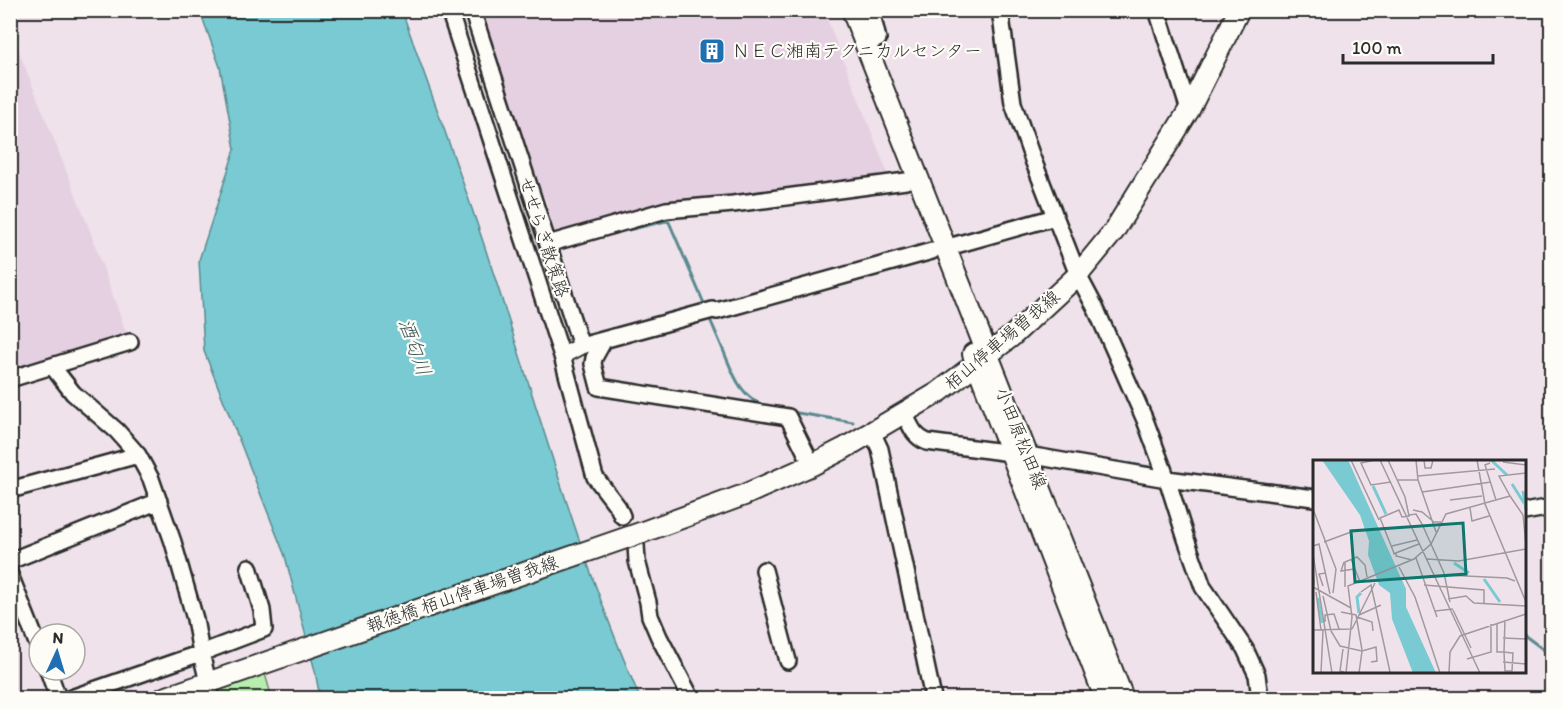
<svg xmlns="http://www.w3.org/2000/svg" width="1562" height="709" font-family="Itim,'Klee One',sans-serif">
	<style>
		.built { fill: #e5d0e2 }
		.green { fill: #b8edaf; stroke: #728c6d; stroke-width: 1.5 }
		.water { fill: #79cad2; stroke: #5a8a8f; stroke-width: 1.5 }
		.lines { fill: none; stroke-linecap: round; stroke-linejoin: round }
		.stream { stroke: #5a8a8f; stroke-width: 3 }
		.minor-casing { stroke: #2b2b2b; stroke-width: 20 }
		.major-casing { stroke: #2b2b2b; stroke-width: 24 }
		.minor { stroke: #fdfcf7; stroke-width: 15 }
		.major { stroke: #fdfcf7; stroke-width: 20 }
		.major-bridge-casing { stroke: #2b2b2b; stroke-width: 24; stroke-linecap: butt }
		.major-bridge { stroke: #fdfcf7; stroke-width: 20 }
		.labels { text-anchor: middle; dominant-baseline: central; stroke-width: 4.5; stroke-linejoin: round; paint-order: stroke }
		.poi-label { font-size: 18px; fill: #2b2b2b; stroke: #fdfcf7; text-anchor: start }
		.street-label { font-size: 18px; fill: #2b2b2b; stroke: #fdfcf7 }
		.water-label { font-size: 20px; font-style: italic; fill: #425b5d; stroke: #fdfcf7 }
		.inset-river { fill: none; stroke: #79cad2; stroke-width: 3 }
		.inset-road { fill: none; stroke: #a1999e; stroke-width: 1.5 }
		.view { fill: #0f766e; fill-opacity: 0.15; stroke: #0f766e; stroke-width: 3 }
		.inset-edge { fill: none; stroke: #2b2b2b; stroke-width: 3 }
	</style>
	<rect width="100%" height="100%" fill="#efe2eb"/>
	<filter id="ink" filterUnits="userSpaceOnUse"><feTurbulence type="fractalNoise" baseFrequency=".0167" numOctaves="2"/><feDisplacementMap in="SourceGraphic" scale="12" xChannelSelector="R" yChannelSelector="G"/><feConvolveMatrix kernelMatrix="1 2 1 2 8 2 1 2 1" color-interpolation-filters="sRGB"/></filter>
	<g filter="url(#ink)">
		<path class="built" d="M479 11H824L890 179 556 236 546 200 538 188Z
			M10 29 89 228 128 338 10 375Z"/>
		<path class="green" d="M265 674 272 698H215L214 690Z"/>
		<path class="water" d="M200 11H402C431 94 462 176 489 260 538 407 578 556 640 698H320L315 671 285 556 204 351 199 260 235 149 220 67Z"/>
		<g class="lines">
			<path class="stream" d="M541 199 553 236
				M628 230 666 221 669 222 706 308
				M599 237 617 233
				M709 317C715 331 721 344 726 357 735 379 743 399 767 407
				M791 412 853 422
				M927 434 949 437
				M1097 459 1150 467
				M1192 475 1314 489
				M1524 635 1552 656"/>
			<g class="minor-casing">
				<path id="minor" d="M449 10 562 356 595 477 618 507 622 516
					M472 10 581 346
					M1000 10 1013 103 1033 160 1078 275 1095 307 1145 420 1167 479 1186 539 1203 587 1245 649 1257 675 1260 698
					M1157 10 1189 110
					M864 42 878 39 871 10
					M548 244 666 210 733 204 906 181
					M945 248 1055 217
					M604 340 594 358 593 364 599 387 788 417 812 465
					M562 356 581 346 713 310 717 311 932 251
					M52 366 130 342
					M10 379 52 366 73 393 117 431 138 455 151 479 173 542 195 619 201 653 71 698
					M904 413C911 426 913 436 927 442L1011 453
					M872 432 880 449 933 698
					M1028 455 1167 479 1314 498
					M10 490 138 455
					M1524 512 1552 507
					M636 545 637 561 648 602 650 616 659 637 691 698
					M10 561 159 501
					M764 570 788 661
					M10 575 39 648
					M48 670 58 698
					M206 674 201 653 264 629 262 610 249 567
					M210 692 211 698"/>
			</g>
			<g class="major-casing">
				<path id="major" d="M852 10 1123 698
					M973 354 1105 698
					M643 532 744 495 812 465 843 449 939 392 1012 336 1078 275 1114 231 1189 110 1239 10
					M164 698 282 657"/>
			</g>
			<use href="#minor" class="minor"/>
			<use href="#major" class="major"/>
			<g class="major-bridge-casing">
				<path id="major-bridge" d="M282 657 643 532"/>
			</g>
			<use href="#major-bridge" class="major-bridge"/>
		</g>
	</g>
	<defs>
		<g id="building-square" transform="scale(1.35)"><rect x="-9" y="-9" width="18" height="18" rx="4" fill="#1f6fb2" stroke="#fdfcf7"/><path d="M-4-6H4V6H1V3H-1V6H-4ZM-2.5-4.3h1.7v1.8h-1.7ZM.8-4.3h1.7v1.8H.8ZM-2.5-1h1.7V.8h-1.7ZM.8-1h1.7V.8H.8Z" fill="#fff"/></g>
	</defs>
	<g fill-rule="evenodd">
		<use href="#building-square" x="712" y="51"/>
	</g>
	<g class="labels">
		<g class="poi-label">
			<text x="732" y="51">ＮＥＣ湘南テクニカルセンター</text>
		</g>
		<g class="street-label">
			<text transform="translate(544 237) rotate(72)">せせらぎ散策路</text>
			<text transform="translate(1002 340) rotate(-40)">栢山停車場曽我線</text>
			<text transform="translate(1021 438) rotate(68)">小田原松田線</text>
			<text transform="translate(462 594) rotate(-19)">報徳橋 栢山停車場曽我線</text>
		</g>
		<g class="water-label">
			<text transform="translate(415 347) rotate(70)">酒匂川</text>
		</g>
	</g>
	<g transform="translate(1313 460)">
		<rect width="213" height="213" fill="#efe2eb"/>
		<path d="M9 0H35L93 129V147L123 213H100L79 159 77 133 66 125 55 95 56 81 47 55Z" fill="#79cad2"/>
		<path class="inset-river" d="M178 0 194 15M199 24 211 43M60 26 73 54M210 31 213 50M141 103 156 113M171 119 187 142M5 138 9 163M46 153 44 137 48 133"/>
		<path class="inset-road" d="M38 0 66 60M62 0 48 3 58 25 78 22M67 0 167 213M75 0 92 37 96 56 89 57 86 50 67 58 81 93M103 0 105 20 123 72M111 0 112 8H118L120 0M164 0 172 44 213 142M190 2 213 5M177 3 172 5 183 40M105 16 182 9M85 20H105M109 32 178 22M197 36 210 55 213 85M137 40 169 36M157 48 159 61 176 56M0 49 23 109 20 133M100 50 109 52 121 62H128M96 55 103 54 109 64 131 113 137 142M11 82 38 72M0 86 6 84 17 134M79 86 104 80M83 92V96L99 100M0 94 19 213M80 94 106 84M103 98 124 157M38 99 47 122M114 99 146 101 213 89M31 102 28 111 41 109M0 107 1 125M86 107 102 137 127 213M132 115 194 118 202 121M111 125 171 130V143M10 126 6 114 13 113M0 127 38 148M32 127V102L44 97 52 105 54 117M3 132 8 170M48 132 58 125 77 212M10 136 18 171 27 186 49 191 46 213M135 139 153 136 161 143 213 146M140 150 158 188M122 151 140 149M28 152 43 155 49 190M46 155 68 145M44 157 59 162 60 171M12 162V155L21 154 26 169M184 163V192H191L199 193H200L199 211H192L191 192 192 160M39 169 62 123M0 170 39 169M190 178 213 179M30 189 27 211 31 212M49 191 63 187 64 201 58 202M154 199 178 192V164M190 202 213 204M8 213 10 170M33 213 39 157 35 126 101 99 118 84 133 54 197 36 186 16 213 13M136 213 137 192 147 176 213 154"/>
		<path class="view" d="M150 63 153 114 42 122 38 71Z"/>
		<rect width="213" height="213" class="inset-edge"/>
	</g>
	<rect width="1562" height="709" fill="none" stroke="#fdfcf7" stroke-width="36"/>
	<rect x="18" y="18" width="1526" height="673" fill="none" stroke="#2b2b2b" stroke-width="2" filter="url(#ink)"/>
	<g transform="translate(57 652) rotate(4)"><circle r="28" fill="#fdfcf7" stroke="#a9a8a5" stroke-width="1.5"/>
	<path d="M0-4.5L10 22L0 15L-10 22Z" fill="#1f6fb2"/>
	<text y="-9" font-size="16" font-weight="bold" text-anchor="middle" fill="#2b2b2b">N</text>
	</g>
	<path d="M1343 54v9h150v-9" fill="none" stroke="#2b2b2b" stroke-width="3"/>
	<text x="1352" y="54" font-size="18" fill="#2b2b2b" stroke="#fdfcf7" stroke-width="4.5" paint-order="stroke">100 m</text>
</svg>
